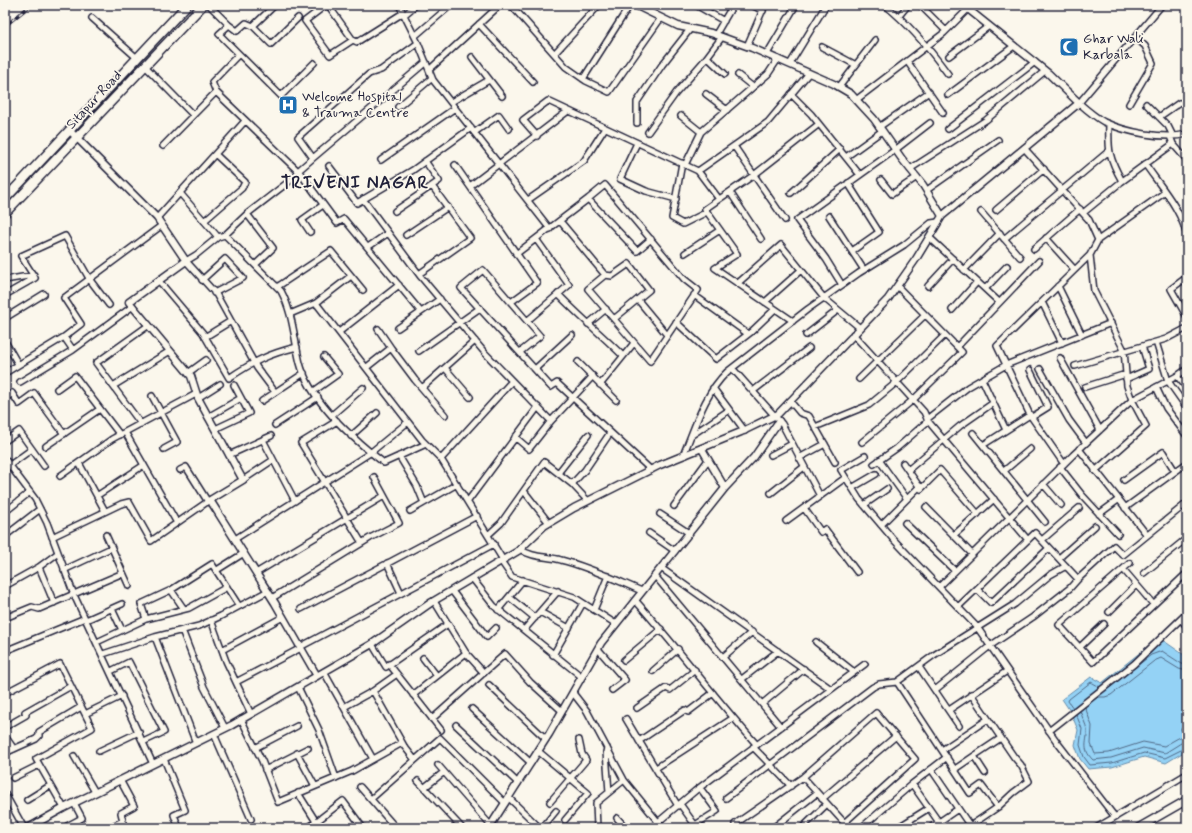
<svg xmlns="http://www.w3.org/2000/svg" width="1192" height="833" font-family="Mynerve,sans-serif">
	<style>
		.water { fill: #94d2f5; stroke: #668cab }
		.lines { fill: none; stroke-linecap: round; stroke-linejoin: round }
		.shore { stroke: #506885; stroke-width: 1 }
		.minor-casing { stroke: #22223b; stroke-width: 8 }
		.tertiary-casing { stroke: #22223b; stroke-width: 9 }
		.secondary-casing { stroke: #22223b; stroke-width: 10 }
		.primary-casing { stroke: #22223b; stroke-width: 11 }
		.minor { stroke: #fbf7ec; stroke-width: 5 }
		.tertiary { stroke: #fbf7ec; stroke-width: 6 }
		.secondary { stroke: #fbf7ec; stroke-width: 7 }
		.primary { stroke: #fbf7ec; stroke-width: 8 }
		.rail-casing { stroke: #22223b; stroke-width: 3 }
		.rail { stroke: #fbf7ec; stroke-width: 1.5; stroke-dasharray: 4.5; stroke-linecap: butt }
		.labels { text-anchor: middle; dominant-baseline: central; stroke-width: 3.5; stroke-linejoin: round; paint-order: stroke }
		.poi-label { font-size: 14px; fill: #22223b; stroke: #fbf7ec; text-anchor: start }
		.street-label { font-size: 14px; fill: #22223b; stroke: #fbf7ec }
		.district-label { font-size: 18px; font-weight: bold; letter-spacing: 1px; fill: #22223b; stroke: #fbf7ec }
	</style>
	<rect width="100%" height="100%" fill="#fbf7ec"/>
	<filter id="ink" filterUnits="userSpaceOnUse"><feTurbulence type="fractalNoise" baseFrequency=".025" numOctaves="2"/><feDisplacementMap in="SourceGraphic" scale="8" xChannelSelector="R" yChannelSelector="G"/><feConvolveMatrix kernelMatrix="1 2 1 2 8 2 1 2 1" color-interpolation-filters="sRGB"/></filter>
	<g filter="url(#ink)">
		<path class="water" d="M1164 641 1187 657V724L1185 725 1187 729V750L1166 763 1144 757 1112 767 1088 769 1080 759 1075 745 1078 730 1070 711 1062 699 1091 677 1102 683 1147 647Z"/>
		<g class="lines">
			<path class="shore" d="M1105 691 1151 655 1162 651 1182 664 1187 665
				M1097 697H1105L1111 695 1154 661 1161 658 1179 669 1187 671
				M1085 707 1092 726 1091 744 1095 754 1109 753 1143 742 1164 746 1180 737 1187 736
				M1073 708 1068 701 1069 699 1091 682 1100 687
				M1080 711C1082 717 1086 724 1087 730 1088 742 1081 748 1093 760L1111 758 1143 748 1165 753 1181 743 1187 742
				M1076 714 1082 729 1080 745 1084 757 1090 765 1112 763 1144 753 1165 758 1187 747"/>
			<g class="minor-casing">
				<path id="minor" d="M209 5 229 25 219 34 281 96 314 63
					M275 5 253 26 271 44 298 18
					M326 5 305 21 330 55 353 40
					M328 5 353 40 357 42 403 13
					M399 5 418 43 433 80 550 229
					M511 5 566 67 586 81 609 92 661 18
					M696 5 724 21
					M752 5 763 11
					M885 5C910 25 929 48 948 74
					M920 5 946 31
					M1162 5 1079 103C1087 110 1095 117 1104 122 1126 132 1164 140 1187 134
					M540 7 542 5
					M404 15 416 5
					M899 16 908 5
					M92 18 137 58
					M479 24 533 82
					M229 25 237 31 246 23 253 26
					M716 34 733 5
					M415 36 451 5
					M747 46 765 5
					M822 47 856 65
					M555 53 599 5
					M767 54 796 5
					M949 56 989 26
					M472 57 502 96
					M707 57 725 74
					M907 61 943 113
					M790 64 826 5
					M145 66 193 115
					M429 70 500 5
					M738 75 753 87
					M583 79 630 5
					M839 87 875 40
					M216 92 212 82 239 54
					M706 94 727 110
					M791 94 811 114 860 175
					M948 95 1014 46
					M856 100 944 33 968 9
					M451 102 489 80
					M1129 104 1153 63 1145 46 1136 38
					M1146 104 1168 126 1173 136
					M398 107 432 78
					M681 116 701 132
					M1159 117 1179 103
					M637 123V102L662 65 691 28
					M1109 124C1108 150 1109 158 1122 181
					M879 127 929 92
					M948 129 1035 62
					M475 132 499 115 509 129
					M648 132 676 93 704 61 722 37
					M537 136 523 120 548 101 698 171 719 199
					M1170 136 1173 144 1187 160
					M637 143 620 179 646 191 676 199
					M163 146 216 92 300 173 337 223 344 219 421 312
					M734 146 785 220
					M1024 148 1089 220 1098 240 1090 255 1094 291 1124 350 1127 386 1132 400 1146 426 1095 471
					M846 157 882 131
					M313 158 426 62
					M381 160 455 108
					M682 163 672 218 683 224 707 212
					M1145 164C1160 186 1184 212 1187 239
					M455 165 537 283 511 302
					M685 165 701 132 768 74 778 59
					M329 166 357 203 413 170 471 128
					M910 169 986 120 1045 71
					M298 171 313 158 298 137 369 74 381 70 418 43
					M698 171 768 122 809 73
					M881 180 892 194 917 177
					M848 183 879 232 852 251
					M470 186 568 111
					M927 190 998 140
					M730 192 761 239
					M180 193 218 237
					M791 193 840 149
					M363 199 421 277 485 353 551 421
					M588 199 637 251 651 239
					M528 200 584 161 605 128
					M996 210 1044 169
					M395 211 439 181 425 161
					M981 212 1020 257
					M1083 213 1121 182 1173 144
					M247 214 273 248 256 264
					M829 216 864 270
					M157 218 245 121
					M204 221 242 188 245 182 215 154
					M560 221 605 275 612 276 629 264 649 290 614 319
					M310 232 302 220 323 205
					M225 235 281 291C293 313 294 339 300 363 310 401 353 439 384 463L426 444
					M406 235 448 207
					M929 237 999 302
					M1046 238 1074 269
					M1004 239 1109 151
					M1098 240 1164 193
					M368 247 388 233
					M1034 249 1080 209
					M685 253 720 230
					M516 254 588 199 605 185 684 279 698 290 650 361 588 289 605 275
					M964 270 1000 233
					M419 274 470 238 432 186
					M1187 277 1171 289 1187 317
					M5 280 34 275
					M202 280 225 259 243 278 214 293
					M159 281 203 333 229 378C253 362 268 354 297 347
					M738 283 781 245 824 298 860 328
					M842 285 826 259 797 220 895 150 930 123
					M928 286 953 259
					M1058 286 1082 335
					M277 287 331 251 363 290
					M985 289 1007 266
					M558 294C579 316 602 335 623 356
					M5 295 35 278 21 256 65 236 90 280 109 305
					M694 295 748 334
					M638 300 667 335
					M765 302 801 270
					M1042 302 1062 343
					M316 303 422 440 441 459 503 560
					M952 310 977 282
					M290 314 316 303 351 276
					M5 318 44 294
					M527 321 569 285 536 239
					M793 321 715 268 737 254 705 209 754 175 819 124
					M676 322 716 359 751 332 775 309
					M588 324 606 309
					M398 328 440 299
					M378 329 391 348
					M339 332 399 285
					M853 334 924 412 928 421 1028 540
					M806 335 838 310
					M64 337 73 350
					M205 337 231 321
					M1156 342 1168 381 1187 408
					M6 343 18 364
					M957 347 1039 261
					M419 351 480 308
					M520 352 540 336 483 270 461 288 551 387 557 383 651 470
					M1060 358 1100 430
					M578 362 616 400
					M1075 366 1166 339 1187 328
					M367 367 391 348 415 380 445 415
					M445 368 470 397
					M732 368 782 424 820 496
					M535 369 572 335
					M1040 369 1069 420 1086 443
					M1030 370 1048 407 1032 417
					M5 373 64 337 81 324 64 298 161 226
					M188 373 206 360
					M1177 376 1187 388
					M859 379 925 315
					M982 379 1006 430
					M1126 379 1149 369 1142 346
					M20 382 73 350 133 306
					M234 385 241 398
					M600 385 634 343
					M113 386 170 351
					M1085 387 1126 374
					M1156 387 1166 408 1187 436
					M422 388 475 341
					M713 388 745 431
					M57 389 75 376 120 435
					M314 391 338 374 324 357
					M753 391 809 348
					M275 392 257 368 216 294 186 261 196 255 218 237 225 235 247 214 300 173
					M152 396 177 442 164 449
					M198 398 220 384
					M5 399 12 393 19 404 34 393 64 434
					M262 401 304 373
					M790 401 800 413 809 416 835 462
					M332 415 363 388
					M208 417 241 398 249 413 215 429
					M927 419 968 387 1006 365 1111 323
					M337 421 301 443 362 543
					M141 424 96 363 149 325
					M275 425 318 397
					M815 427 869 405 897 382 945 335
					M125 432 177 523
					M973 433 1045 522
					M692 435 729 410
					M351 436 377 413
					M515 437 529 449 551 421 593 376
					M263 440 295 501
					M5 441 19 431 44 466
					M862 442 913 400 962 352 897 286
					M983 445 1030 415
					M46 446 100 409
					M1079 449 1147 535
					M229 455 271 436
					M686 455 684 453C696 424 705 393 727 372L808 309 859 273 904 245 931 223 938 222
					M771 455 792 444
					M399 456 417 486 424 503
					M865 456 841 470 859 499 893 539 977 627 1057 742 1115 817 1096 828
					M799 458 825 444
					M5 459 35 499 47 523 74 595 153 764
					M441 459 512 381
					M879 460 907 499
					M79 463 105 511
					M903 463 921 489 940 470 978 514
					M874 464 897 448 928 421
					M1064 464 1030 415 997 346 1090 255
					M10 465 32 449
					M1060 467 1082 495 1118 534
					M180 470 186 467 208 502
					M908 470 960 426 993 403
					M1004 471 1030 449
					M558 473 588 435
					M60 476 112 439 196 394
					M243 480 273 460
					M1124 480 1163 452 1175 471
					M572 484 585 470 610 433
					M1043 484 1061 505
					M852 488 876 474
					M524 491 549 523
					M771 493 804 467
					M98 495 144 465
					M468 501 538 407
					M864 505 887 489
					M674 506 708 460
					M926 507 972 554
					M804 508 821 532 825 529 857 572
					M1125 508 1187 463
					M410 511 457 484
					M5 512 30 492
					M660 514 689 533
					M1099 514 1118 500
					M786 521 845 478
					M905 523 955 571
					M881 525 920 486
					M649 533 675 551
					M106 535 129 586
					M488 535 501 523 544 462 572 484 588 501
					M954 535 994 499
					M5 536 40 509
					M52 537 121 504 129 502 151 541 210 500
					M235 539 370 453 408 422
					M1042 540 1079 508
					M520 549C532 558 547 556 561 560 589 567 616 580 642 591
					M1059 558 1095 526
					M501 561 512 577 574 597 616 624
					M387 563 401 593
					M1130 563 1059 625 1093 662 1187 573
					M39 567 54 603
					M661 568 831 689
					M1123 569 1153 604
					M64 570 111 548
					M217 570 244 553
					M256 573 384 496
					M1144 573 1187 538
					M655 576 781 727
					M472 578 494 606 582 677
					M5 586 39 567 58 553
					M939 587 1073 455 1132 400 1177 376 1187 369
					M977 589 991 603 1049 548
					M171 590 184 609
					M452 591 487 637 496 628
					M509 597 535 618
					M272 598 370 538 399 523 374 477
					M635 600C677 647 715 698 757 745
					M434 601 466 653 484 673
					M958 607 1035 533 1078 579
					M112 609 122 630
					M301 609 477 516
					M498 610 523 580
					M594 610 608 576
					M540 612 569 628
					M1109 612 1136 585
					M5 618 32 607 39 609 123 573
					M146 619 141 604 171 590 212 564 239 606
					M1181 619 1187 627
					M86 620 122 604
					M211 620 226 661 251 714
					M182 630 204 687 225 728
					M524 630 558 591
					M155 637 196 743
					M97 642 146 619 189 608 227 587
					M816 642 854 672
					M372 644 386 667 448 624
					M300 647 494 544
					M1080 647 1104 624
					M598 649 625 680 612 690
					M222 650 283 617
					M5 651 85 618
					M103 654 155 637 199 626 221 616 268 591
					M553 655 583 603
					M723 657 752 632
					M423 658 437 676
					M624 660 661 629
					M389 664 441 730
					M919 667 959 726
					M111 671 129 662 164 732 143 742
					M653 671 678 649
					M324 672 373 759
					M742 679 778 651
					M236 682 301 648
					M897 682 970 793 981 785 998 807
					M489 685 546 739
					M298 687 319 730 336 778
					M935 690 990 646 1033 617 1070 588 1078 579 1114 546 1123 555 1187 503
					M373 691 404 746 415 760
					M5 693 60 664 92 728 36 759 64 808
					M573 693 587 711 624 780 663 828
					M413 695 466 653
					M762 704 804 669
					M344 707 373 691 397 674
					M637 708 666 688 670 690 695 670
					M472 709 531 763
					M949 710 1007 671
					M85 714 122 696
					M241 719 262 761 278 802 352 771 402 743
					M432 719 505 654 530 682 562 711
					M626 719 678 806
					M456 725 518 783
					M5 727 26 715 25 712 71 686
					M1185 729 1187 732
					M1049 731 1134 664 1187 613
					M214 734 251 819
					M5 736 14 749
					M639 741 685 710 688 712 713 693
					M753 747 791 786
					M255 748 297 726
					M607 748 606 752 609 792
					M942 750 988 719
					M99 751 139 732
					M538 751 588 793 565 820
					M5 753 36 739 39 736V732L81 707
					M297 753 315 786
					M74 756 95 792
					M164 759 185 810 174 815 179 828
					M438 765 491 826
					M656 768 733 718
					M931 769 970 826
					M955 769 974 756
					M265 770 308 748
					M985 773 974 756 1001 738
					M803 777 849 828
					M13 778 39 765
					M418 781 462 828
					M912 784 943 828
					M360 787 396 828
					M425 787 444 772
					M298 793 320 828
					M5 794 24 828
					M509 798 540 828
					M726 798 873 687 879 684 897 682 934 655 1015 604 1050 575 1066 566
					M371 799 440 738 505 803
					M822 799 896 736
					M27 800 51 785
					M550 802 586 760 582 754 579 740
					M680 804 695 825 717 811 700 788
					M1115 817 1187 774
					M617 818 626 828
					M38 822 41 828
					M67 826 82 818 74 803
					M271 827 272 828
					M108 828 123 821 121 813 134 806 120 780
					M308 828 343 801 363 828
					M542 828 556 811
					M597 828 596 803 624 780
					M651 828 695 791 865 664
					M737 828 735 824 803 777 876 713 915 759 844 823
					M773 828 817 793
					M802 828 827 804
					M861 828 912 784 947 757
					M897 828 929 808
					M930 828 958 809
					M967 828 998 807 1013 793 1029 781 1021 765 1014 757 971 694"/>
			</g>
			<g class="tertiary-casing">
				<path id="tertiary" d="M635 5 678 26 711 33 752 48 834 84 851 94 874 119 902 159 923 185 942 216
					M69 130 157 218 186 261 129 302 191 376 198 398 243 480 210 500 275 603 317 676
					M725 488 754 457 779 421
					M28 828 64 808 232 725 372 644 432 602 518 551 544 526 574 508 660 465 741 432 778 414 888 299 916 259 942 216 1079 103 1048 73 963 5
					M489 828 549 734 601 643 725 488 702 449"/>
			</g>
			<g class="secondary-casing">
				<path id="secondary" d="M1138 828 1187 800"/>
			</g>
			<g class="primary-casing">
				<path id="primary" d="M5 199 187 5
					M5 213 203 5"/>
			</g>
			<use href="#minor" class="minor"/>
			<use href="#tertiary" class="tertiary"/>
			<use href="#secondary" class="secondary"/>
			<use href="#primary" class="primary"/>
			<g class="rail-casing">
				<path id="rail" d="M5 26 31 5"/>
			</g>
			<use href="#rail" class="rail"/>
		</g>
	</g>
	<defs>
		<g id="mosque-square" transform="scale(1)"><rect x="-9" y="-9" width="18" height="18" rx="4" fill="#1f6fb2" stroke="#fbf7ec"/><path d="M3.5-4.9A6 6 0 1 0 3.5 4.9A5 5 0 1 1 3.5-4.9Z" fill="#fff"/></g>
		<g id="hospital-square" transform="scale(1)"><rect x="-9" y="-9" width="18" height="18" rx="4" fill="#1f6fb2" stroke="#fbf7ec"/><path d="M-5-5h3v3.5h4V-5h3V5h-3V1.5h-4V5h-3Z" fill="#fff"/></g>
	</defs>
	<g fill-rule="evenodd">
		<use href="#mosque-square" x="1069" y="47"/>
		<use href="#hospital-square" x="288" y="105"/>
	</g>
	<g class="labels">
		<g class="poi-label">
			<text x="1083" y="39">Ghar Wali<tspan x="1083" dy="16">Karbala</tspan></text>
			<text x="302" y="97">Welcome Hospital<tspan x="302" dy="16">&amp; Trauma Centre</tspan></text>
		</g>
		<g class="street-label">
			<text transform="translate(94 100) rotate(-47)">Sitapur Road</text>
		</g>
		<g class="district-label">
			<text x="355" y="183">TRIVENI NAGAR</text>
		</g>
	</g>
	<rect width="1192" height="833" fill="none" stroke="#fbf7ec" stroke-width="20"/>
	<rect x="10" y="10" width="1172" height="813" fill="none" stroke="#22223b" stroke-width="1.5" filter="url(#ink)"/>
</svg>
